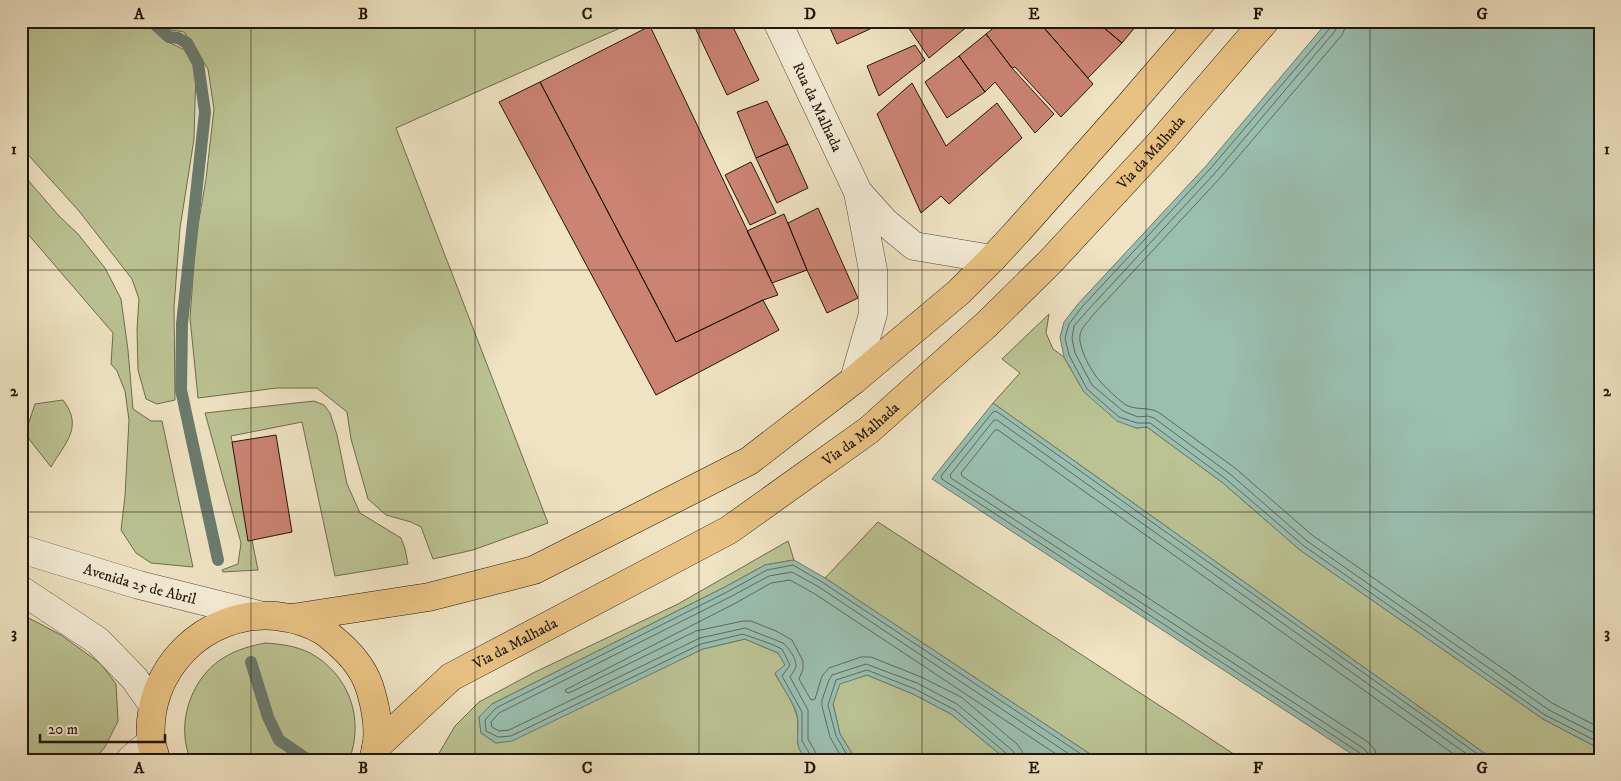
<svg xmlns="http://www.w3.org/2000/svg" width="1621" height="781" font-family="'IM FELL DW Pica',serif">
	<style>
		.green { fill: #bbc393; stroke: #6e6c4e }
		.water { fill: #9abeb0; stroke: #6a7b6e }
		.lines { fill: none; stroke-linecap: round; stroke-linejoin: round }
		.shore { stroke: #5e6a5d; stroke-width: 1 }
		.stream { stroke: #6a7b6e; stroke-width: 12 }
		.building { fill: #cb8374; stroke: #21160a }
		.minor-casing { stroke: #544938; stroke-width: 29 }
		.tertiary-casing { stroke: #544938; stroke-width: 29 }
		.primary-casing { stroke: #21160a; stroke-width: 29 }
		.minor { stroke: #f5edd8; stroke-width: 28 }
		.tertiary { stroke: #f5edd8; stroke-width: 28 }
		.primary { stroke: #e8c282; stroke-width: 28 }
		.grid { fill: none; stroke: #21160a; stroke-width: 1; stroke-opacity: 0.55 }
		.labels { text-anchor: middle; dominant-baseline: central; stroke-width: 4; stroke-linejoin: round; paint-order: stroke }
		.street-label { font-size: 15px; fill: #21160a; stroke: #f5edd8 }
		.neatline { fill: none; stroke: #21160a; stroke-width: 2 }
		.grid-label { font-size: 16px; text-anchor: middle; font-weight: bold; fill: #21160a }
	</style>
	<rect width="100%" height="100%" fill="#efe3c3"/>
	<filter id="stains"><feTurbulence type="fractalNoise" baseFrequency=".004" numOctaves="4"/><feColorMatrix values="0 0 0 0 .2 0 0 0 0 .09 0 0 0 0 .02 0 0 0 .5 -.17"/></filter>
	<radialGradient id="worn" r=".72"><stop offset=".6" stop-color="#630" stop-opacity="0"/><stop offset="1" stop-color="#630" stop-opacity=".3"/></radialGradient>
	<path class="green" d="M21 21H145L168 42 183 49 193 56 196 68 194 139 180 228 174 307 175 400 157 404 146 399 138 370 137 329 139 299 132 279 79 211 21 147Z
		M157 21H636L396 128 548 523 473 550 433 559 421 527 411 522 386 515 368 499 351 439 347 412 317 388H277L198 398 190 318 196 237 206 179 214 109 208 69 184 32 165 29Z
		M21 172 59 216 78 234 105 268 121 299 128 350 133 409 151 421H162L193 567 151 563 136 553 121 530 125 496 129 420 125 391 117 371 111 364 113 333 21 226Z
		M1049 314 1046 333 1053 349 1064 357 1084 392 1136 428 1147 427 1223 483 1300 550 1543 719 1600 749V760H1494L993 403 1020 373 1002 359Z
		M63 400C84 427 65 443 51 467L25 434 35 404Z
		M314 401 324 405 330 413 337 435 347 484 360 513 401 538 405 549 408 564 335 576 302 422 231 436 258 570 223 572 222 570 238 564 241 543 205 413Z
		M878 522 1243 760H1099L825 578Z
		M788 541 794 560 765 565 725 587 492 704 479 717 481 733 496 743 703 649 745 639 778 653 785 665 775 674C782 686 792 700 796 713 802 729 789 749 811 760H435L455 726 479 702 533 673 678 604Z
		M21 614 61 635 101 664 116 684 118 721 105 747 94 760H21Z
		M265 643C281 644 296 646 310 653 349 674 365 719 349 760H190C188 752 185 744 185 737 182 707 198 672 225 657 238 649 251 646 265 643Z
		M867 675 913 694 951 714 1007 760H856L840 734 833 704 839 683Z"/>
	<path class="water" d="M1328 21H1600V749L1543 719 1300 550 1223 483 1147 427 1136 428 1117 421 1084 392 1064 357 1060 337 1064 322 1078 304 1206 166Z
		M993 403 1494 760H1361L932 479Z
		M794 560 825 578 1099 760H1007L951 714 913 694 867 675 840 684 833 704 840 734 856 760H811C790 750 801 732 797 715 796 707 780 683 775 673L785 665 778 653 745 639 703 649 512 741 496 743 481 733 479 717 492 704 725 587 765 565Z"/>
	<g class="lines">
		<path class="shore" d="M1332 21 1331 27 1210 169 1082 307 1069 324 1065 338 1069 355 1087 389 1119 417 1137 423H1150L1226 479 1304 546 1545 715 1600 743
			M1338 21 1335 31 1215 173 1087 311 1074 326 1072 338 1075 353 1092 385 1123 411 1138 417 1148 416 1154 418 1230 474 1307 541 1549 710 1600 736
			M1346 21 1345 28 1342 35 1220 178 1092 316C1088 322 1081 328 1080 335 1078 347 1091 371 1099 380 1105 387 1120 402 1128 406 1138 410 1148 407 1158 412L1235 468 1312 535 1552 703 1600 728
			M811 760V756L802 741V712L782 676 790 665 782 649 771 644 743 634 701 644 511 736 498 737 486 731 485 720 496 708 727 592 767 570 793 565 822 582 1090 760
			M818 760 816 753 808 739V710L790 677C792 674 795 670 796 666 796 658 789 648 783 643L745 628 700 638 509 730 499 731 492 727 491 722 499 713 730 597 769 576 792 572 819 587 1078 760
			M843 760 830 737 822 706V700L829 680 832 675 866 664 917 683 957 704 1012 750 1015 754V760
			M850 760 836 736 828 705 836 680 867 670 915 689 955 710 1007 754 1009 760
			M1023 760 1022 751 1017 744 961 697 921 677 871 657H861L829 668 822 676 815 699 811 700 799 679 803 669V661L792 640 776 631 751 621H743L696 631 569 693 566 692 565 690 734 604 771 583 790 580 815 594 1065 760
			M1363 760 1360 753 942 479 941 476 993 412 996 411 1486 760
			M1369 760 1368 753 1363 748 951 478 950 475 994 420H997L1475 760
			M1377 760 1375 750 1368 742 962 476 961 473 995 430H998L1462 760"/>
		<path class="stream" d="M151 21 169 37 178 38 187 43 198 63 205 112 182 324 181 390 218 560
			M251 662 268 717 279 740 308 760"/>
	</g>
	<path class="building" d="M692 21H730L759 80 727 95Z
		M827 21H866L870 29 837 44Z
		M904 21H974L929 58Z
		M1002 21H1038L1093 84 1061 117 1015 67 1012 68 986 34Z
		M1038 21H1096L1122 43 1088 78Z
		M1096 21H1140L1122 43Z
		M650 26 778 295 763 300 676 342 540 82Z
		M986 34 1012 68 1054 114 1035 133 995 82 985 92 959 56Z
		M915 45 925 60 879 96 867 66Z
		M959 56 985 92 947 118 925 82Z
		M540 82 676 342 763 300 779 330 656 395 499 102Z
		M912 83 946 146 997 103 1022 138 949 204 941 196 921 213 877 114Z
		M767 101 788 144 756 158 737 112Z
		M788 144 808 188 777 203 756 158Z
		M751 162 776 213 750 225 725 175Z
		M818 208 858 298 827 313 807 270 788 223Z
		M784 214 807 270 772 283 747 231Z
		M276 435 292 532 248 541 232 442Z"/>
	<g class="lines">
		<g class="minor-casing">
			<g id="minor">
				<path id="s1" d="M777 21 858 192 873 270V314L854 380"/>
				<path d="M858 192 885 222 914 246 992 259"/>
				<path d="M130 760 151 742"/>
			</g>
		</g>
		<g class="tertiary-casing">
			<g id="tertiary">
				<path id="s2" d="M21 549 139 585 259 615"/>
				<path d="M21 590 98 641 134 678 153 705"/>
			</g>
		</g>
		<g class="primary-casing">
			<g id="primary">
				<path d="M292 618 429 597 534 570 749 461 854 380 959 292 992 259 1018 231 1121 115 1202 21"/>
				<path id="s3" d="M376 747 451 677 729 530 869 430 987 324 1050 262 1161 142 1265 21"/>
				<path d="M156 760C155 754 152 747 151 741 145 670 204 610 276 616 292 618 309 622 323 631 328 634 333 639 338 643 353 656 366 673 371 692 377 713 381 735 374 756"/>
			</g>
		</g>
		<use href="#minor" class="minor"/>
		<use href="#tertiary" class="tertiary"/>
		<use href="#primary" class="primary"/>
	</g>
	<path class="grid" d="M251 21V760M475 21V760M699 21V760M922 21V760M1146 21V760M1370 21V760M21 270H1600M21 512H1600"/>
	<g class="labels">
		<g class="street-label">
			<text stroke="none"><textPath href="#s1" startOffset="95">Rua da Malhada</textPath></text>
			<text stroke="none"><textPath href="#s3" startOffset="985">Via da Malhada</textPath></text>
			<text stroke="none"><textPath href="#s3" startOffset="580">Via da Malhada</textPath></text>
			<text stroke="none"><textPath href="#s2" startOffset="124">Avenida 25 de Abril</textPath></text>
			<text stroke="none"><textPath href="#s3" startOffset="175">Via da Malhada</textPath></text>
		</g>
	</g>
	<rect width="1621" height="781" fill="none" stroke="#efe3c3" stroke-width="55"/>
	<path d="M40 734v8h125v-8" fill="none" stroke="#21160a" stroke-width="2.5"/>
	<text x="48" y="734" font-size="15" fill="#21160a" stroke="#f5edd8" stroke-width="4" paint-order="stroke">20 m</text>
	<rect x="28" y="28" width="1566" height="726" class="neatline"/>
	<g class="grid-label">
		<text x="139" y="19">A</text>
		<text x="363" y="19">B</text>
		<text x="587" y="19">C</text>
		<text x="810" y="19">D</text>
		<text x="1034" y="19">E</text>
		<text x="1258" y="19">F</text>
		<text x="1482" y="19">G</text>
		<text x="14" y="154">1</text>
		<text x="1607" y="154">1</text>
		<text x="14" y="396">2</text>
		<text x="1607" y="396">2</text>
		<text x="14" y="638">3</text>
		<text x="1607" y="638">3</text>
		<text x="139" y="773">A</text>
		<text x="363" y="773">B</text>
		<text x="587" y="773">C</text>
		<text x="810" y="773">D</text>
		<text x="1034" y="773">E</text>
		<text x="1258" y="773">F</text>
		<text x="1482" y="773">G</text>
	</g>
	<rect width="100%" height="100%" filter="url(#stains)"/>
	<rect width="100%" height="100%" fill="url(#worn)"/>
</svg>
